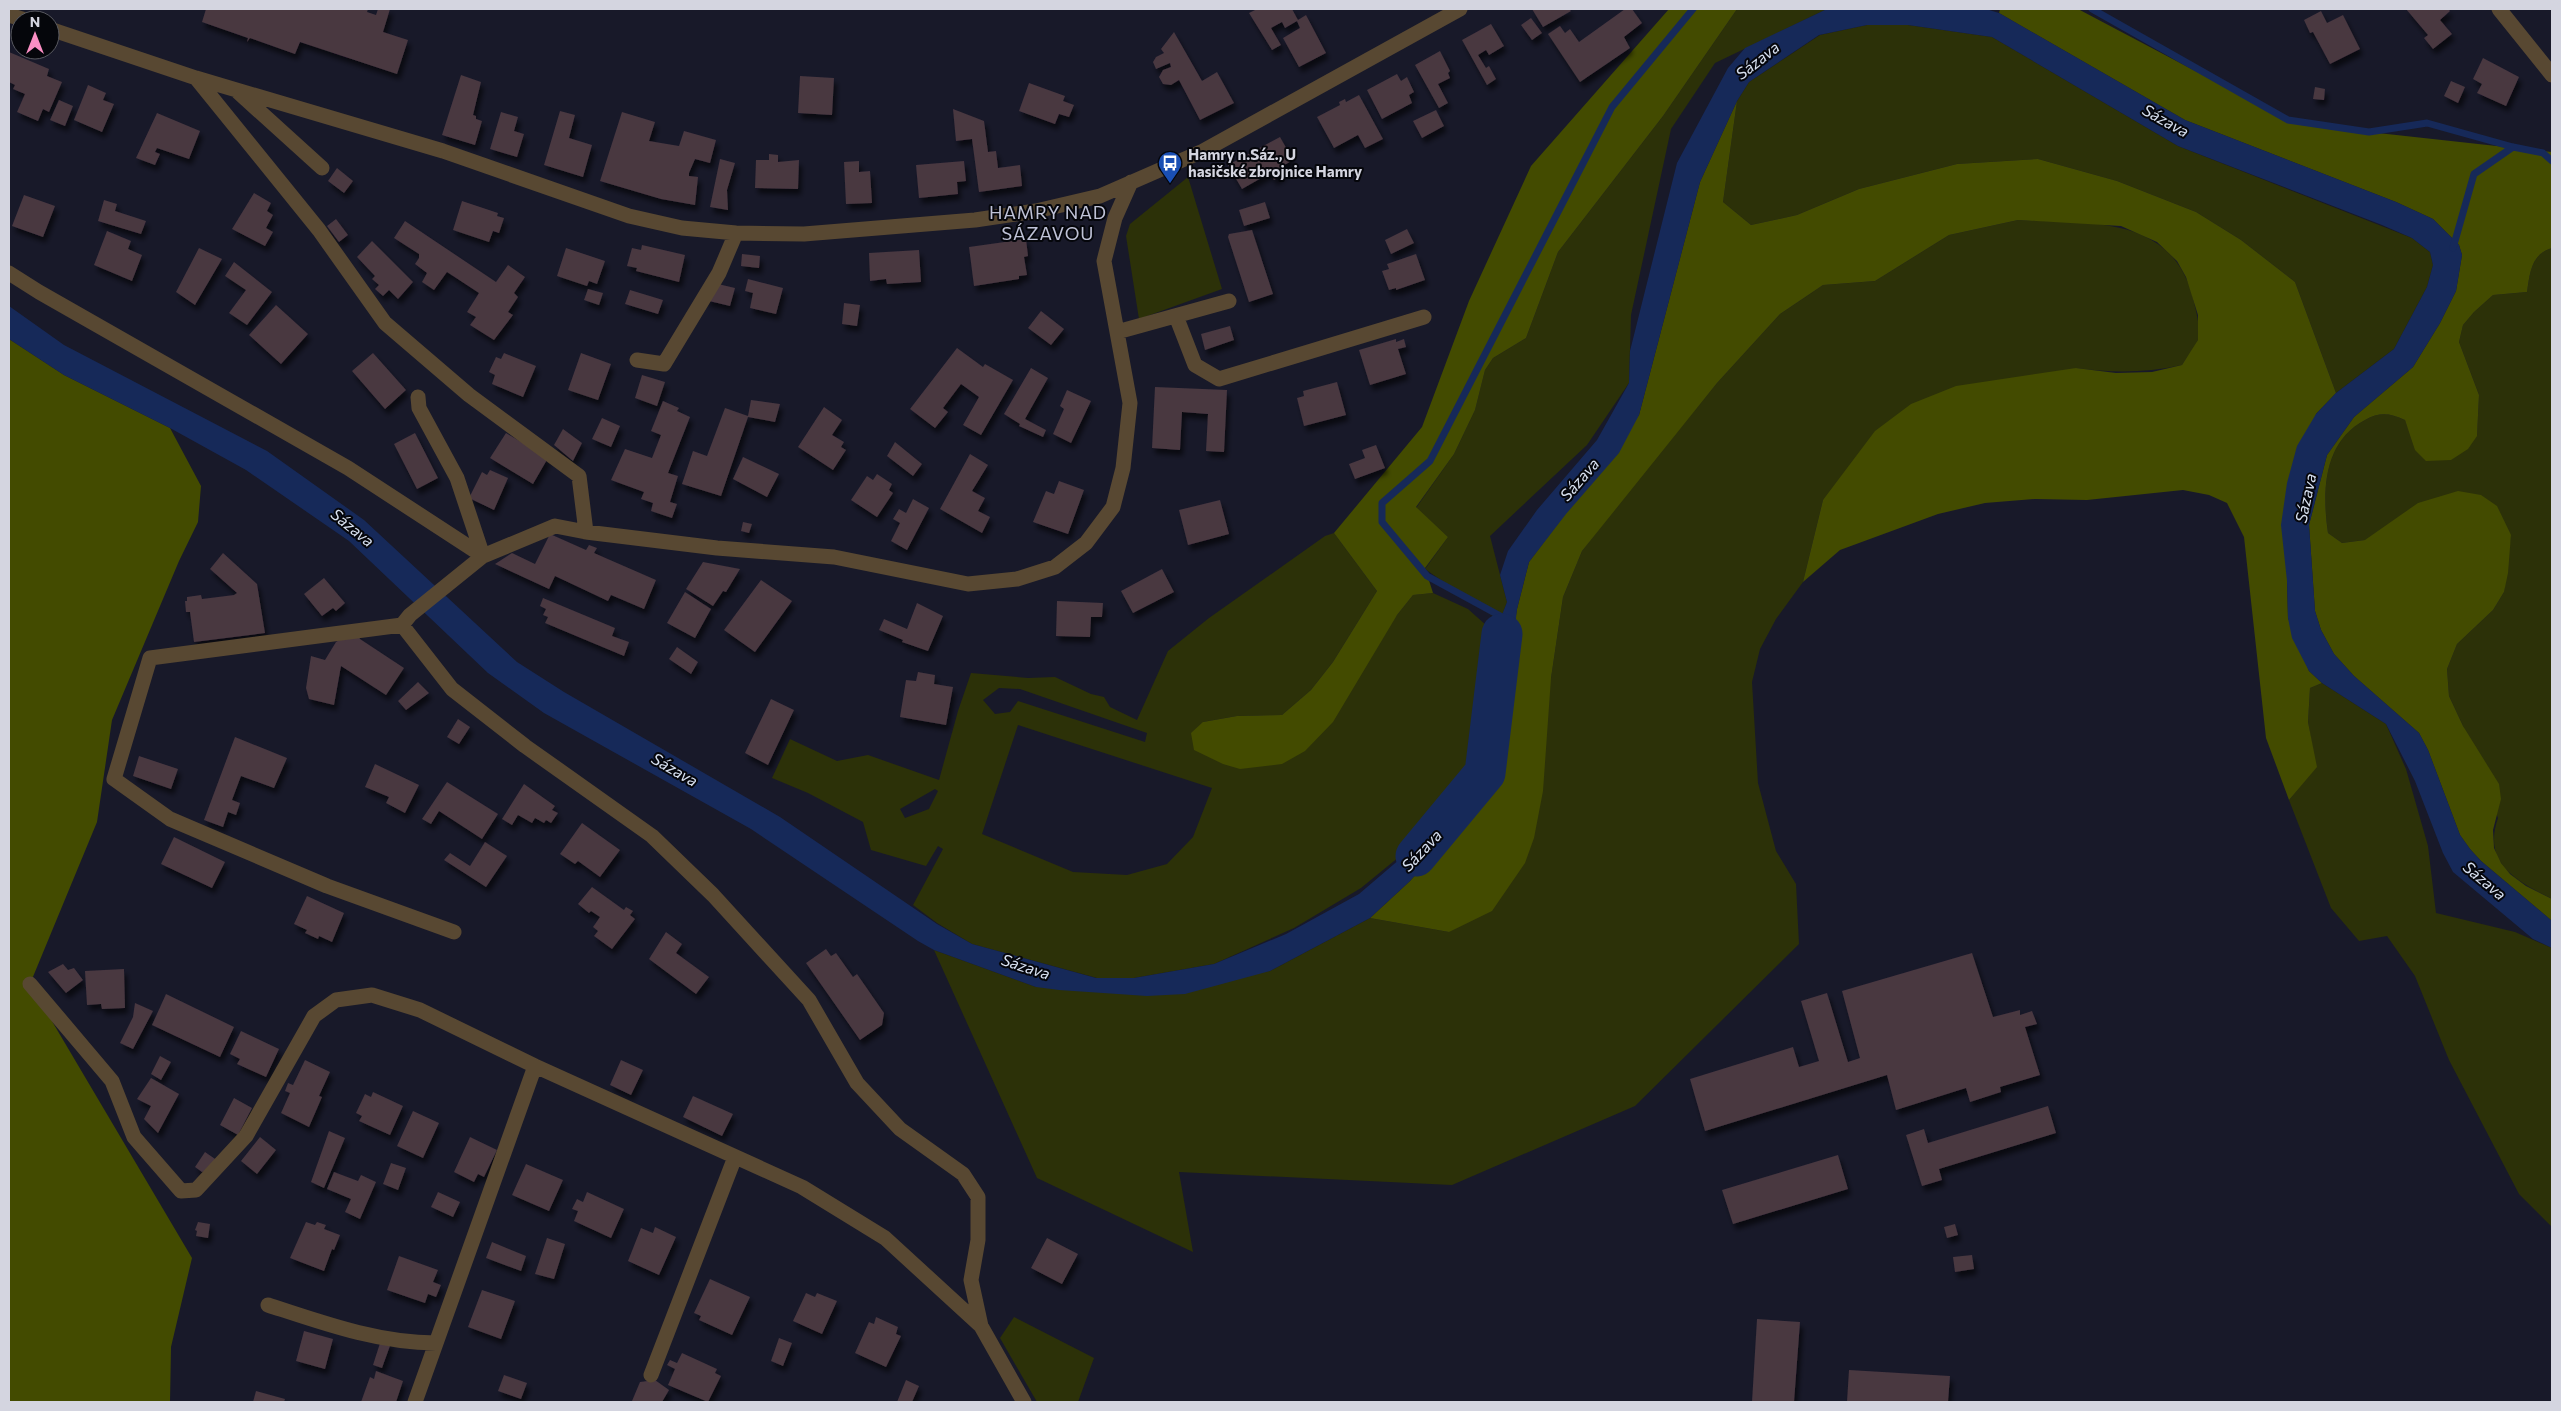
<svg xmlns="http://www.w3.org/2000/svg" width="2561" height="1411" font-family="Commissioner,sans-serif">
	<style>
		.green { fill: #2c3108; fill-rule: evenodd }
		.forest { fill: #434b00 }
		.water { fill: #162959 }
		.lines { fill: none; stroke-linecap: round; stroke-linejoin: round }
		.stream { stroke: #162959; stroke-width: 7 }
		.river { stroke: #162959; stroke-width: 41 }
		.building { fill: #483741; filter: url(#shadow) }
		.minor { stroke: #584832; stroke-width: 15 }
		.labels { text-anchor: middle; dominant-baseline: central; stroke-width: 4; stroke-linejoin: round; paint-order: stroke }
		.poi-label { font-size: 15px; font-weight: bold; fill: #d4d5e0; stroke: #05060b; text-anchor: start }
		.water-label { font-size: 16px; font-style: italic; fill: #d8e1f1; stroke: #05060b }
		.quarter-label { font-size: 18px; letter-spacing: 1px; fill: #bfc2d7; stroke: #05060b }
	</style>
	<defs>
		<filter id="shadow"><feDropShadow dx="3" dy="5.5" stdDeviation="2.5" flood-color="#0009"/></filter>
	</defs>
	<rect width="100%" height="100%" fill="#181929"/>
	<path class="green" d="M1737 9H1827L1715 63 1671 129 1631 315 1629 383 1587 445 1490 536 1507 602 1500 621 1425 569 1448 537 1416 508 1454 454 1475 410 1485 370 1493 358 1526 338 1558 252 1663 116Z
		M1867 25H1908L1992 37 2178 146 2412 238 2430 252 2433 265 2427 287 2394 349 2336 393 2295 282 2241 240 2196 212 2117 181 2038 159 1957 164 1859 189 1797 215 1751 225 1723 202 1737 101 1749 82 1820 35Z
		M1188 177 1222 289 1139 319 1126 236 1130 224Z
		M2018 220C2086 224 2168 213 2192 294 2195 308 2201 325 2198 340 2196 348 2186 358 2182 365 2145 373 2113 373 2076 368L1823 500 1803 582 1776 619 1760 649 1752 682 1758 783 1776 851 1796 884 1799 944 1635 1106 1452 1185 1179 1172 1193 1252 1037 1178 934 950 1036 987 1270 971 1370 918 1449 932 1551 678 1563 597 1582 551 1629 490 1717 383 1780 314 1823 285 1875 281 1949 235Z
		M2552 248V899C2517 881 2482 864 2498 818L2463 726 2449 696 2447 669 2457 644 2493 610 2504 592 2511 535 2365 540 2342 543 2328 533C2322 492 2323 442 2365 420 2380 412 2389 413 2405 420L2410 433 2477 435 2479 395 2459 342 2463 325 2474 312 2493 295 2527 292C2530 273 2531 254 2552 248Z
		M1334 533 1377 591 1333 662 1311 690 1282 715 1237 716 1203 722 1240 769 1397 615 1413 595 1433 593 1468 609 1487 626 1493 654 1496 704 1488 764 1470 799 1361 888 1294 928 1214 964 1134 978H1097L972 944 937 923 913 905 943 849 938 846 926 866 871 850 863 822 808 793 772 778 790 739 837 761 868 755 939 780 958 711 971 673 1028 678 1055 677 1091 694 1104 697 1110 707 1137 720 1168 651 1209 618 1325 536ZM999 688 1020 689 1147 733 1145 742 1018 701 1010 712 995 714 983 700ZM1018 725 1212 788 1193 837 1167 864 1127 875 1073 872 982 834ZM935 789 938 791 929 809 905 818 900 809Z
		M2322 683 2386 724 2406 769 2428 846 2436 913 2515 932 2552 948V1227L2519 1194 2449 1060 2415 976 2387 936 2359 941 2331 908 2289 800 2316 767 2308 722 2310 688Z
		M1014 1317 1094 1358 1078 1402H1037L1000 1338Z"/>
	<path class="forest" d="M1669 9H1737L1663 116 1558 252 1526 338 1493 358 1485 370 1475 410 1454 454 1416 507 1448 537 1425 568 1433 593 1413 595 1397 615 1333 722 1305 751 1282 764 1240 769 1223 764 1194 750 1191 733 1203 722 1237 716 1282 715 1311 690 1333 662 1377 591 1334 533 1422 427 1469 301 1531 166Z
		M2000 9H2078L2288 120 2369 132 2552 152V248C2531 254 2530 273 2527 292L2493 295 2474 312 2463 325 2459 342 2479 395 2477 436 2468 449 2451 460 2426 461 2415 450 2405 420C2389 413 2380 412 2365 420 2323 442 2322 492 2328 533L2342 543 2365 540 2418 503 2458 491 2481 495 2497 506 2511 535 2508 573 2504 592 2493 610 2457 644 2447 669 2449 696 2463 726 2499 784 2501 799 2493 830 2494 848 2501 863 2510 874 2526 886 2552 899V921L2481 861 2470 849 2460 835 2428 750 2419 733 2354 676 2334 654 2321 630 2315 611 2309 525 2327 455 2354 417 2413 367 2440 323 2456 291 2462 255 2459 245 2433 219 2396 202 2185 120 1999 13Z
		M1737 101 1723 202 1751 225 1797 215 1859 189 1957 164 2038 159 2117 181 2196 212 2241 240 2295 282 2336 393 2316 414 2287 581 2288 618 2309 671 2322 683 2310 688 2308 722 2317 767 2289 800 2266 738 2244 537 2227 503 2209 495 2183 490 2087 500 2035 499 1985 503 1938 514 1840 550 1803 582 1823 500 1875 431 1911 404 1956 386 2076 368 2116 373 2152 372 2182 365 2198 340V315L2186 277 2177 261 2157 242 2121 226 2018 220 1949 235 1875 281 1823 285 1780 314 1717 383 1582 551 1563 597 1551 678 1543 791 1534 838 1525 863 1492 911 1449 932 1370 918 1410 881 1488 794 1517 609 1529 562 1639 415 1700 182Z
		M9 339 64 375 170 428 201 486 198 522 179 561 112 720 97 822 30 984 192 1258 171 1347 170 1402H9Z"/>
	<path class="water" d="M1827 9H1986L1999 13 2185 120 2396 202 2433 219 2459 245 2462 255 2456 291 2440 323 2413 367 2354 417 2327 455 2309 525 2315 611 2321 630 2334 654 2354 676 2419 733 2428 750 2460 835 2470 849 2481 861 2552 921V948L2533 939 2453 872 2443 853 2415 781 2386 724 2322 683 2309 671 2292 638 2288 618 2287 581 2281 525 2287 483 2297 446 2316 414 2336 393 2394 349 2427 287 2433 265 2430 252 2412 238 2382 225 2178 146 1992 37 1908 25H1867L1819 35 1749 82 1737 101 1700 182 1639 415 1619 453 1566 514 1529 562 1517 609 1499 773 1488 794 1410 881 1370 918 1270 971 1185 994 1147 996 1059 990 1036 987 934 950 918 941 751 829 544 713 488 673 349 541 246 470 170 428 64 375 9 339V306L64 345 267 451 364 520 517 662 564 692 780 817 937 924 972 944 1096 978H1134L1214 964 1286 934 1359 894 1470 799 1488 764 1496 704 1491 645 1494 617 1500 620 1507 602 1500 575 1508 551 1537 510 1597 440 1629 383 1630 351 1677 163 1728 68 1745 48Z"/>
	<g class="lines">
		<path class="stream" d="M2092 9 2288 120 2369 132 2427 123 2513 147 2543 153 2552 161
			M2453 248 2474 174 2513 147
			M1504 618 1427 576 1382 522V503L1430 461 1612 107 1693 9"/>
		<path class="river" d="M1416 856 1485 773 1502 634"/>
	</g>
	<path class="building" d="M206 9H368L367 12 376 15 378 9H390L383 32 408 40 397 74 300 42 295 54 250 38 247 42 248 38 202 22Z
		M1257 9H1292L1298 20 1306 15 1326 53 1299 67 1283 38 1300 28 1297 21 1285 28 1282 22 1271 28 1281 45 1272 50 1249 13Z
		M1532 9H1569L1571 11 1543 27Z
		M1625 9H1632L1642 23 1624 37 1630 48 1580 82 1548 34 1560 26 1565 33 1570 29 1579 42Z
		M2406 9H2448L2450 11 2440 20 2452 34 2433 49 2424 38 2428 35Z
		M2321 11 2327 23 2343 15 2360 49 2330 64 2313 32 2310 33 2304 20Z
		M1531 18 1542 33 1532 40 1521 25Z
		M1491 24 1504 46 1489 55 1486 50 1478 55 1486 68 1489 66 1496 79 1487 85 1462 40Z
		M1174 32 1202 81 1217 72 1234 103 1200 120 1179 80 1171 85 1163 84 1159 77 1163 70 1171 67 1170 63 1156 69 1153 62 1156 57 1164 53 1161 49Z
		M1440 51 1450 71 1448 73 1450 78 1438 84 1448 103 1439 108 1415 65Z
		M9 52 49 69 47 76 62 82 49 112 43 109 38 121 17 112 25 94 13 89 15 85 9 82Z
		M2483 58 2519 77 2506 106 2477 93 2482 84 2473 79Z
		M1397 74 1401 81 1407 77 1414 92 1409 95 1412 103 1382 119 1367 90Z
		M461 75 481 82 473 115 476 116V119L482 121 475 145 442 135Z
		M800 76 834 78 832 115 798 113Z
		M2451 81 2465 87 2458 103 2444 96Z
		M1029 83 1065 96 1063 101 1074 105 1069 117 1059 114 1055 124 1019 111Z
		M88 85 106 93 103 100 114 104 102 132 74 120Z
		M2315 87 2325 89 2324 100 2313 99Z
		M1359 95 1383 139 1365 148 1358 135 1334 148 1317 117 1340 105 1339 102 1345 99 1346 102Z
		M59 100 73 106 65 126 50 120Z
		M953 109 984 121 988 152 996 151 998 168 1020 165 1022 186 979 192 972 139 956 141Z
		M1436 110 1444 126 1422 138 1413 121Z
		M560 111 575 115 569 138 592 145 583 177 544 165Z
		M501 112 518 117 514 131 524 134 517 157 490 149Z
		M622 112 655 122 649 141 679 146 684 131 716 140 710 163 695 159 689 173V176L698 177 695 205 661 199 600 181Z
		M157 113 200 131 189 159 157 148 155 152 160 154 155 165 136 158Z
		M1280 137 1293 160 1281 167 1284 174 1274 180 1270 173 1242 189 1228 165Z
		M769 154 778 155V162L799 160 798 189 755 188 756 160H769Z
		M720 159 735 163 727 190 728 210 710 207Z
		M859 161V172L870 171 872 203 846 204 844 162Z
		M964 161 966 181 957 182 958 194 919 198 916 165Z
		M337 168 353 181 344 193 328 181Z
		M254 193 271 203 267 211 273 215 266 228 273 232 265 246 232 229Z
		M24 195 55 206 43 237 12 226Z
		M104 200 117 204 115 211 146 221 141 234 98 221Z
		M462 201 498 213 497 216 504 218 499 233 493 231 489 242 453 230Z
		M1265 202 1270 218 1244 226 1239 210Z
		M336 219 348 235 339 242 327 226Z
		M405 221 496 282 508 265 525 277 514 293 518 297 508 312 513 315 494 340 470 325 476 317 467 312 479 293 447 272 434 290 422 282 427 273 415 264 419 258V254L394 238Z
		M1407 229 1414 243 1391 254 1385 240Z
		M1252 230 1273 294 1249 302 1228 237 1229 234Z
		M107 231 131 241 128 249 142 255 132 281 94 265Z
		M1026 239 1028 256 1024 257 1027 275 1019 276V279L974 286 969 247Z
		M372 241 413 282 398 299 389 290 383 296 375 289 379 285 372 279 375 276 357 257Z
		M642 245 685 255 679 282 636 271 637 268 627 266 632 248 641 250Z
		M199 248 222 259 195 305 176 292Z
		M566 248 605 261 597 284 589 281 587 286 557 276Z
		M919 250 921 282 887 284 886 279 870 281 869 253Z
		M742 254 760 256 759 268 741 266Z
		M1416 254 1425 280 1396 290V288L1389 290 1382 271 1389 269 1387 264Z
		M234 262 272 292 247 325 229 313 246 290 225 276Z
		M748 279 783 288 776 314 750 308 753 293 745 291Z
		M718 284 735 288 730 306 705 300Z
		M588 289 603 293 599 305 584 300Z
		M630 290 663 300 658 314 625 304Z
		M844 303 860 305 857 326 842 324Z
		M276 305 308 334 281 364 249 335Z
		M1041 311 1064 329 1051 345 1028 328Z
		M1230 326 1234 340 1205 350 1201 334Z
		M1396 339V342L1404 339 1406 347 1398 349 1406 374 1370 385 1359 350Z
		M957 348 983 367 985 364 1013 380 981 435 963 425 979 397 961 384 943 408 948 412 935 428 910 409Z
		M373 353 406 390 385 409 352 371Z
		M504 353 536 366 523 397 492 384 495 375 489 372 496 357 501 359Z
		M581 353 611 364 598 400 568 390Z
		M1031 368 1048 378 1025 419 1046 430 1043 437 1019 426 1020 424 1004 414Z
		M642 375 665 382 657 406 635 398Z
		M1337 382 1346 415 1304 426 1297 398 1304 396 1303 391Z
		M1155 387 1227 390 1224 452 1206 451 1208 414 1182 412 1180 450 1152 448Z
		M1067 390 1091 401 1071 443 1053 434 1064 409 1060 406Z
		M751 400 780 404 775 422 748 417 721 496 682 484 693 451 707 456 725 408 748 416Z
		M663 401 679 408 677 411 690 417 668 473 678 476 670 502 677 504 672 518 651 511 653 503 641 499 644 492 611 480 625 449 652 458 661 435 651 431Z
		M824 407 842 420 832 435 844 442 841 447 846 450 833 470 798 447Z
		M602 418 620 426 611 447 592 439Z
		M563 429 582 443 573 461 554 445Z
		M415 433 438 478 417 489 394 444Z
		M506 433 548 458 533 484 490 458Z
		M895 442 922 464 913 476 887 456Z
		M1376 445 1385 468 1355 479 1349 464 1365 458 1362 450Z
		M970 454 988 465 972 491 985 498 978 511 990 517 982 533 940 509Z
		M743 457 779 474 767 497 733 479Z
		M490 470 508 478 494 510 469 498 482 472 487 475Z
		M877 474 892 484 889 490 893 493 877 517 851 500 867 476 873 480Z
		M1059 481 1084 490 1068 534 1033 522 1046 491 1054 494Z
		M913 499 929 508 907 550 891 541 900 523 893 519 899 509 906 513Z
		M1220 500 1229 534 1188 545 1179 510Z
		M743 522 752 524 749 533 741 531Z
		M550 534 586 550 589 545 597 548 594 553 656 580 644 609 611 595 608 601 555 576 549 589 495 564 512 553 535 564Z
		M223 553 257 584 265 633 194 642 190 612H186L185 601H187V597L201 595 202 599 234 595 237 593 210 569Z
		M703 562 740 569 726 592 723 591 713 606 686 589Z
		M1162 569 1174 592 1133 613 1121 591Z
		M324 578 345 603 336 611 333 608 322 616 304 594Z
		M761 580 792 601 755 652 724 630Z
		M685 592 711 609 695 638 667 623Z
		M543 598 615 628 612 636 629 642 624 656 545 623 548 617 543 615 546 609 540 606Z
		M1057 601 1103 603 1102 617H1091L1090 637 1056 636Z
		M917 603 943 616 928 651 902 642 903 640 879 630 884 619 907 629Z
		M355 631 360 639 404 668 386 695 341 666 334 705 309 699 306 688 311 656 325 660 336 642Z
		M677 647 698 662 691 674 669 659Z
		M918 672 935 675 934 684 953 687 946 725 900 717 906 680 916 681Z
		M418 682 429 693 406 710 398 701Z
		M771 699 794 710 768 765 745 753Z
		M458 719 470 727 459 744 447 737Z
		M235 737 287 758 274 788 241 776 232 800 240 803 236 815 228 812 223 827 204 820Z
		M139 756 178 769 171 789 133 776Z
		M375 764 419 785 405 813 386 803 389 797 365 787Z
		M447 782 498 814 482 839 439 811 431 824 422 819Z
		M524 784 555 806 552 810 558 813 551 823 546 820 544 823 535 818 532 823 518 815 512 825 502 819Z
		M582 823 620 850 600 877 578 861 575 864 560 854Z
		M174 837 225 862 212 888 161 864Z
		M485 842 507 856 486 887 444 860 450 853 470 866Z
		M592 887 624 910 626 907 633 911 630 915 635 919 612 949 594 936 598 931 593 927 600 917 591 911 589 913 578 904Z
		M307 896 344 913 332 942 319 936 318 939 305 933 307 930 294 924Z
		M666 932 682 944 676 953 709 977 696 994 649 959Z
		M826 949 831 956 836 953 853 977 857 974 884 1013 882 1025 860 1040 806 963Z
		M1972 953 1993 1017 2020 1010V1015L2032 1011 2037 1024 2025 1027 2040 1075 2000 1087 2001 1092 1970 1102 1966 1088 1896 1110 1887 1075 1705 1131 1690 1079 1793 1047 1799 1067 1819 1061 1801 1001 1827 993 1848 1062 1860 1058 1842 991Z
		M63 964 68 970 74 968 83 980 66 993 48 972Z
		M124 969 125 1008 102 1009 101 1004 87 1005 85 971Z
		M166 994 234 1027 220 1057 152 1025Z
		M135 1003 153 1011 133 1049 120 1043 133 1017Z
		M241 1031 279 1049 266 1077 237 1064 240 1059 230 1054Z
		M160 1056 171 1062 161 1080 151 1074Z
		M305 1060 330 1072 319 1096 322 1097 309 1127 281 1113 290 1093 285 1091 288 1083 293 1085Z
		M621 1060 643 1070 631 1095 610 1085Z
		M151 1078 179 1094 158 1133 144 1119 151 1106 137 1099Z
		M373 1092 403 1106 390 1135 359 1121 362 1116 356 1113 365 1094 371 1097Z
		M693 1096 733 1114 722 1136 683 1117Z
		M234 1098 252 1108 238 1135 220 1125Z
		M2048 1106 2056 1133 1939 1169 1942 1180 1922 1186 1906 1135 1924 1129 1928 1143Z
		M413 1111 439 1123 423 1158 397 1146Z
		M329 1131 345 1138 324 1188 311 1182Z
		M260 1137 276 1150 257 1174 241 1161Z
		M470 1137 497 1150 484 1177 478 1174 474 1182 454 1172Z
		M205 1152 218 1161 208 1170 202 1172 195 1167Z
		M1838 1155 1848 1189 1733 1224 1722 1190Z
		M391 1163 406 1168 398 1190 383 1184Z
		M526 1164 563 1180 549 1211 512 1195Z
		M334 1172 358 1181 361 1175 376 1182 360 1219 345 1212 351 1199 327 1189Z
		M438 1192 460 1202 453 1217 431 1207Z
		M587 1192 624 1209 611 1238 574 1221 578 1211 572 1209 577 1199 583 1202Z
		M198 1222 210 1224 208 1238 196 1236 197 1231 195 1230Z
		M306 1222 315 1225 317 1222 326 1225 324 1229 340 1235 334 1250 332 1249 324 1271 290 1258Z
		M1955 1224 1958 1235 1947 1238 1944 1227Z
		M655 1227 676 1237 659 1275 628 1261 641 1228 653 1233Z
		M547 1238 565 1244 554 1279 535 1274Z
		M1047 1238 1078 1254 1062 1284 1031 1268Z
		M492 1242 526 1256 521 1271 486 1258Z
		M1972 1255 1974 1269 1955 1272 1953 1257Z
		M399 1256 438 1270 433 1282 441 1285 436 1297 428 1294 425 1303 387 1290Z
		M710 1279 750 1297 732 1335 699 1320 701 1316 694 1313Z
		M482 1290 515 1301 501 1339 468 1327Z
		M806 1293 815 1297 817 1293 837 1301 822 1334 793 1321Z
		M876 1317 898 1327 896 1334 901 1336 886 1367 855 1353 869 1322 874 1324Z
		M1757 1319 1800 1322 1794 1402H1752Z
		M304 1331 333 1339 325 1369 296 1361Z
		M779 1338 792 1343 783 1366 771 1361Z
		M381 1340 391 1343 382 1368 373 1365Z
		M682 1353 717 1369 715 1373 721 1376 708 1402 668 1385 675 1369 667 1365 670 1360 677 1363Z
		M1849 1370 1950 1376 1948 1402H1847Z
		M376 1371 403 1381 396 1402H361L370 1377 374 1379Z
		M504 1375 527 1383 521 1399 498 1391Z
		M655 1380 669 1390 662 1402 632 1401 640 1382Z
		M906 1380 919 1386 912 1402H897Z
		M256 1391 285 1399 284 1402H253Z"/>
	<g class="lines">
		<path class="minor" d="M2499 9 2552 75
			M9 15 25 20
			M50 29 196 78 443 151 629 216 682 228 736 233 804 234 975 220 1036 211 1100 196 1203 151 1460 9
			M196 78 319 230 385 323 469 395 579 476 586 532
			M238 92 322 168
			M9 273 39 292 348 468 483 556
			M1176 316 1195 365 1219 379 1424 317
			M1117 332 1229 301
			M637 360 664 364 719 273 736 233
			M418 397 419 408 457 478 483 556
			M402 625 150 658 114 779 170 819 327 886 454 932
			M30 984 112 1081 134 1137 181 1191 196 1190 246 1136 314 1016 336 1000 372 995 420 1010 535 1066 802 1187 885 1238 981 1326
			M268 1305C323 1323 378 1343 436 1343
			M651 1375 735 1157
			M415 1402 535 1066
			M1024 1402 981 1326 971 1280 978 1240V1197L963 1174 900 1129 857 1083 809 1000 713 895 652 836 525 746 452 689 402 625 410 615 483 556 555 526 586 532 717 548 834 557 968 584 1017 579 1055 567 1086 543 1113 507 1123 468 1130 403 1104 261 1115 218 1131 182"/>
	</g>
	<defs>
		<g id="bus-pin" transform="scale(1.25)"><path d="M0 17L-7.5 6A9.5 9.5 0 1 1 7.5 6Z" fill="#1a4fb4" stroke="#05060b"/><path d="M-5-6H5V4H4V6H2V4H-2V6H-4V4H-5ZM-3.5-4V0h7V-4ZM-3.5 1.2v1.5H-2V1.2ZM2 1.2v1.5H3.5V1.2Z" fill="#fff"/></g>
	</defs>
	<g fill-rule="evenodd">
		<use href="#bus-pin" x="1170" y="163"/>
	</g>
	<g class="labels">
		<g class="poi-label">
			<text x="1188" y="154">Hamry n.Sáz., U<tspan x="1188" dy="17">hasičské zbrojnice Hamry</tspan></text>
		</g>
		<g class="water-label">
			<text transform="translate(1757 60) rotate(-38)">Sázava</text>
			<text transform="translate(2166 120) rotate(29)">Sázava</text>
			<text transform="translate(1579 479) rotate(-49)">Sázava</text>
			<text transform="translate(2305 498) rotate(-78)">Sázava</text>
			<text transform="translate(353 527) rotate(39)">Sázava</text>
			<text transform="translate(675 769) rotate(30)">Sázava</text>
			<text transform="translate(1421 850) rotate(-47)">Sázava</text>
			<text transform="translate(2485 880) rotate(40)">Sázava</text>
			<text transform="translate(1026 966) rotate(18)">Sázava</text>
		</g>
		<g class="quarter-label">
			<text x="1048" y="212">HAMRY NAD<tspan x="1048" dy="21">SÁZAVOU</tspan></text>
		</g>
	</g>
	<rect width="2561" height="1411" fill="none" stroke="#d4d5e0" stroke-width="20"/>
	<g transform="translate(35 35)"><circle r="24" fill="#05060b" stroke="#585960"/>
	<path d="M0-4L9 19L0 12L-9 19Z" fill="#fb8fc4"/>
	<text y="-8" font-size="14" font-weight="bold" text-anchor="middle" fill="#d4d5e0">N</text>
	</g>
</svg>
